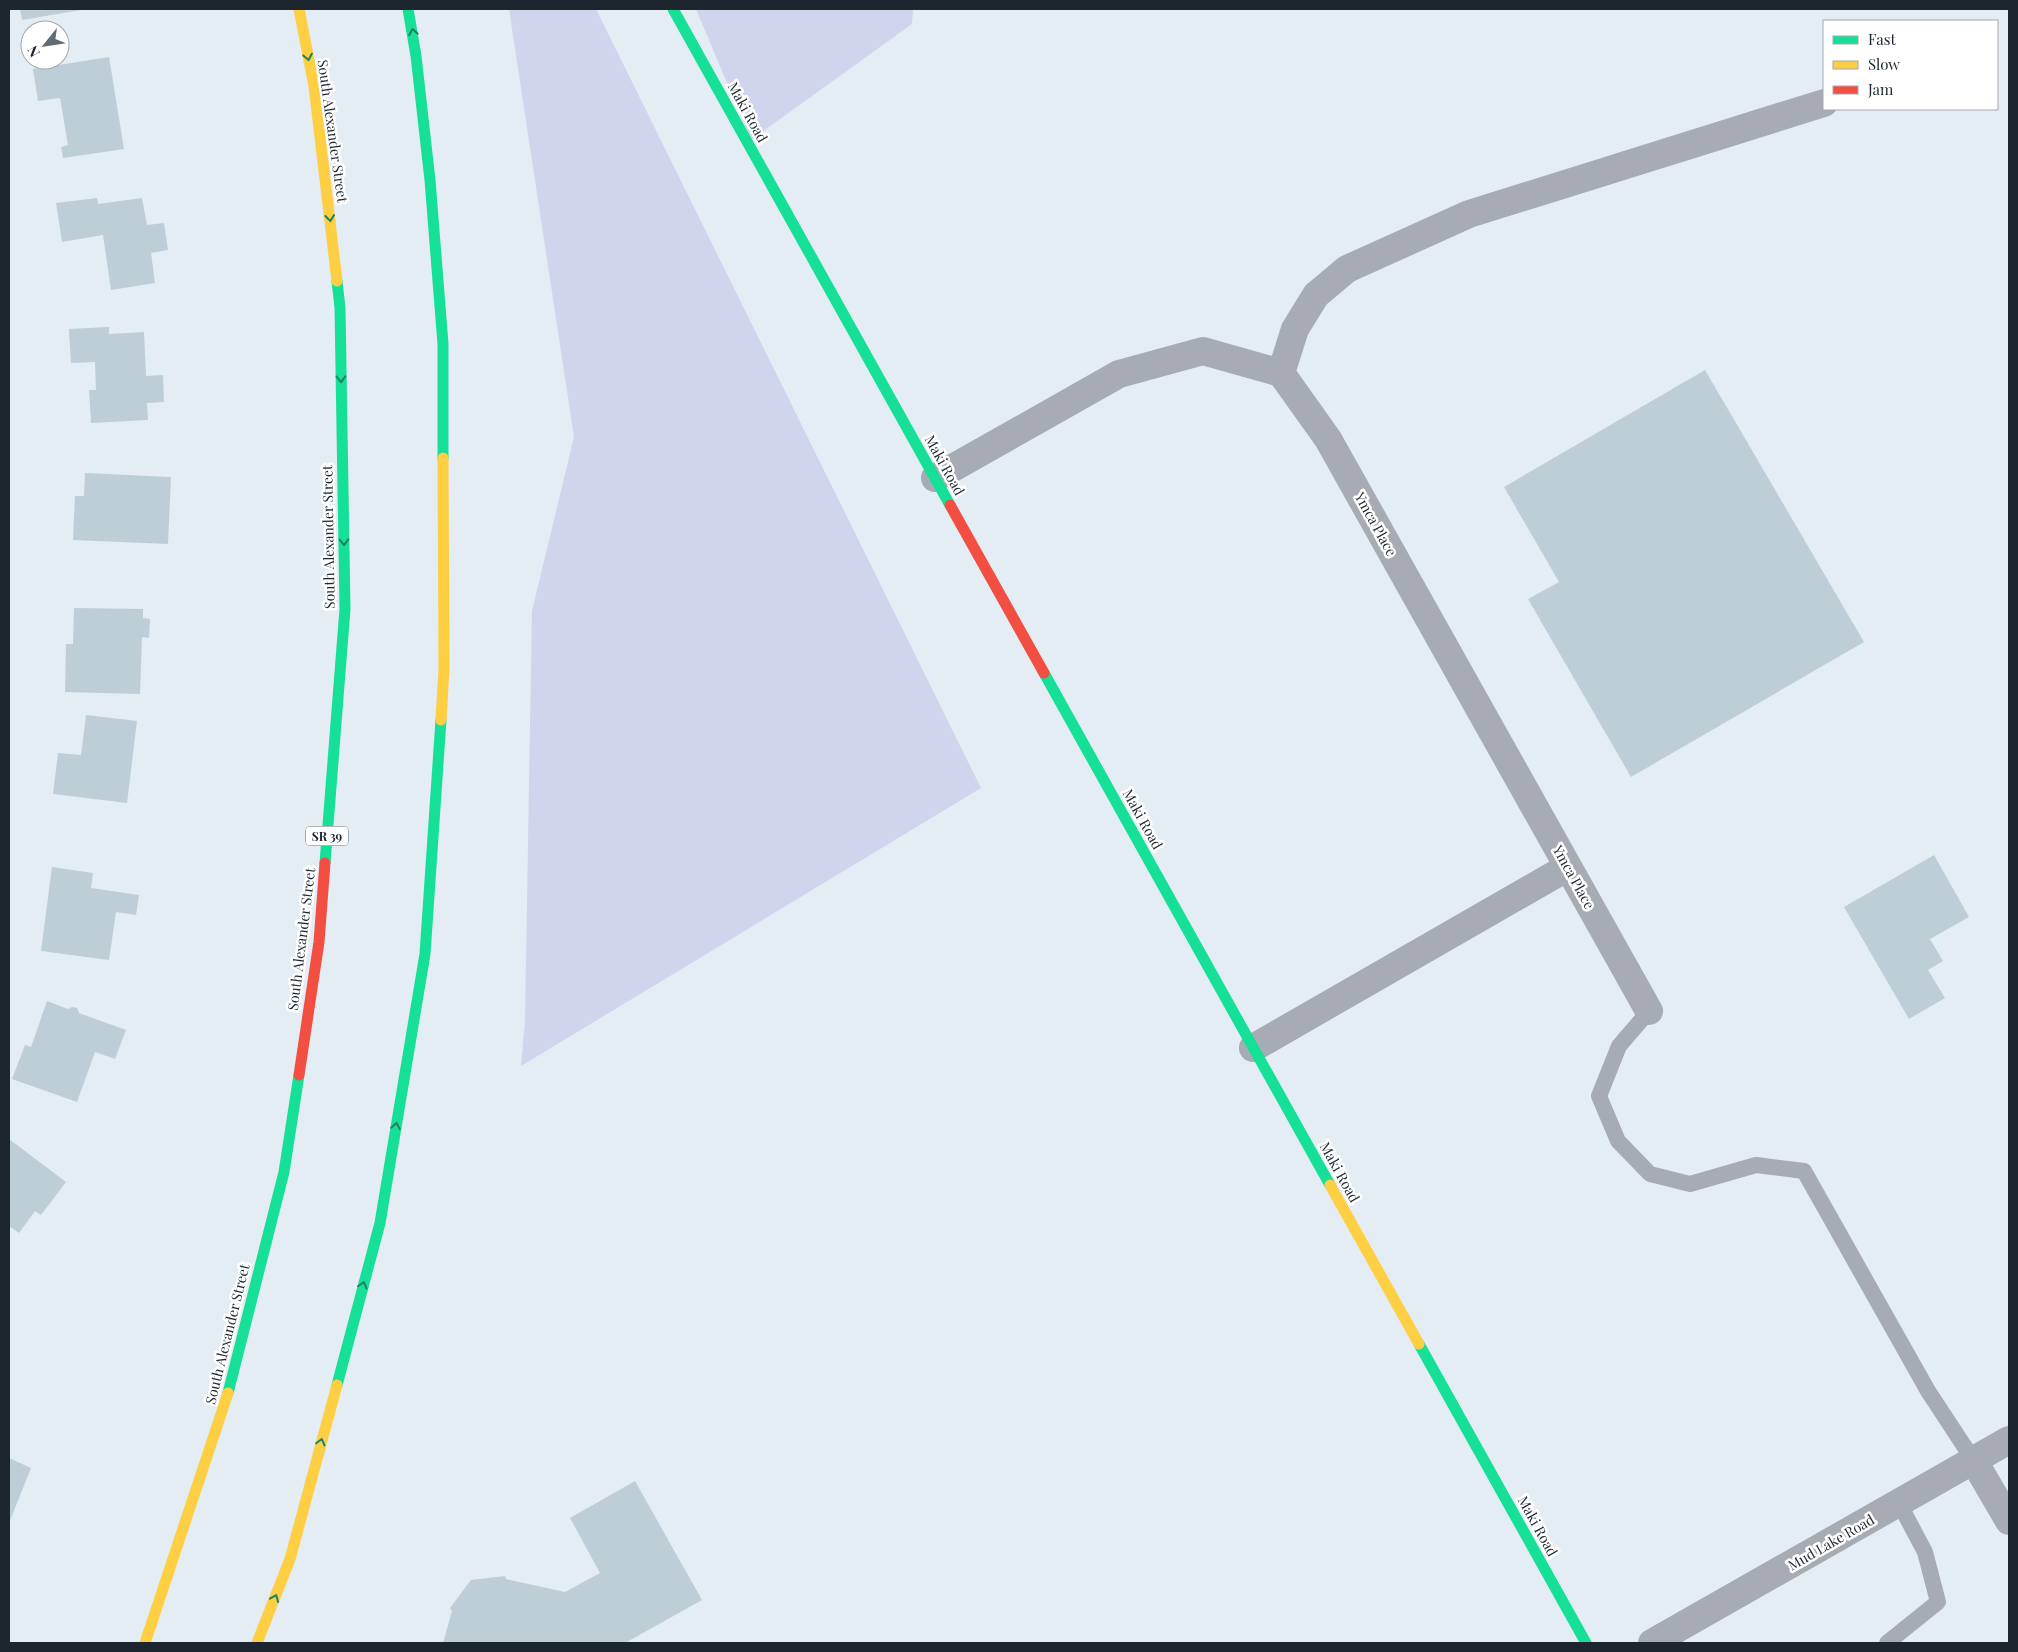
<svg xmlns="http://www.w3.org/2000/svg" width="2018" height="1652" font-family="'Playfair Display',serif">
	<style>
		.green { fill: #d0d4ed }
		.building { fill: #beced7 }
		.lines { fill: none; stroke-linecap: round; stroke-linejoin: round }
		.lane { stroke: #a7abb3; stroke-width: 16 }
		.street { stroke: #a7abb3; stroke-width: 28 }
		.fast { stroke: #16e098; stroke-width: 11 }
		.slow { stroke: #ffcf43; stroke-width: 11 }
		.jam { stroke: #f24e42; stroke-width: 11 }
		.oneway { stroke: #1a8364 }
		.labels { text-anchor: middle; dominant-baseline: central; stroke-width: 5; stroke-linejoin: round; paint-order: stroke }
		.shield { fill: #fff; stroke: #61676d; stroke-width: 1 }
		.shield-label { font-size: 12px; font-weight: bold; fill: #1d262f }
		.street-label { font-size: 14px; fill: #1d262f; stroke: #fff }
	</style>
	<rect width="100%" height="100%" fill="#e4ecf4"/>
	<path class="green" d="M509 9H596L981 788 521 1066 525 1021 532 611 574 437Z
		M696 9H913L912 24 751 140Z"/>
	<path class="building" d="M20 9H81V10L22 20Z
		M109 57 124 149 63 158 61 147 68 145 60 98 38 101 33 69Z
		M97 198 98 204 142 198 147 225 164 223 168 250 151 253 155 283 111 290 103 235 62 242 56 203Z
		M109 327V334L144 332 146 376 163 375 164 402 147 403 148 420 91 423 89 390H96L95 362 71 363 69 329Z
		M1705 370 1864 642 1631 777 1528 599 1559 582 1504 487Z
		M85 473 171 477 168 544 73 540 75 496H84Z
		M74 608 143 609V618L150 619 149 638 142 637 140 694 65 692 66 644H73Z
		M86 715 137 721 127 803 53 794 58 753 81 755Z
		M1934 855 1969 917 1930 939 1943 961 1928 970 1945 998 1909 1019 1844 907Z
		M52 867 93 873 91 888 139 895 136 915 116 912 109 960 41 951Z
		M47 1001 68 1009 72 1007 77 1008 79 1013 126 1030 115 1059 95 1052 77 1102 12 1079 25 1045 31 1047Z
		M9 1139 66 1182 41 1215 35 1211 19 1233 9 1226Z
		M9 1458 31 1468 9 1523Z
		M635 1481 702 1600 625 1643H443L452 1611 450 1608 471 1580 505 1576 506 1579 565 1592 600 1573 570 1518Z"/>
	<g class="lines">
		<path class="lane" d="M1649 1011 1619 1046 1599 1096 1618 1141 1650 1174 1690 1184 1756 1165 1804 1171 1928 1391 1974 1461
			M1887 1643 1938 1602 1925 1552 1899 1503"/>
		<path class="street" d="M1281 373 1295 329 1316 295 1347 269 1469 214 1824 103
			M935 478 1119 374 1203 351 1281 373 1328 439 1649 1011
			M1253 1048 1568 867
			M1974 1461 2009 1521
			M1652 1643 2009 1440"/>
		<path class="fast" d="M408 9 416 56 430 180 443 344V458
			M673 9 950 505
			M1044 673 1330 1185
			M325 863 345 609 340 308 337 281
			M1419 1344 1586 1643
			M337 1385 380 1223 425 954 441 720
			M228 1393 284 1172 299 1075"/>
		<path class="slow" d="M299 9 314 86 337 281
			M441 720 444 669 443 458
			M1330 1185 1419 1344
			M145 1643 228 1393
			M257 1643 290 1559 337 1385"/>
		<path class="jam" d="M950 505 1044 673
			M299 1075 319 942 325 863"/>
	</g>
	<defs><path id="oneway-chevron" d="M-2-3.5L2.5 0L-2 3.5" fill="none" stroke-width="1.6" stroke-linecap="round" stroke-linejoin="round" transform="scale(1.25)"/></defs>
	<g class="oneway">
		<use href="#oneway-chevron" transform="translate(413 32) rotate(-100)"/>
		<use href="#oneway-chevron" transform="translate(308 57) rotate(79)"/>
		<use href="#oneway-chevron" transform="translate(330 218) rotate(83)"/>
		<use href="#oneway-chevron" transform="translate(341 379) rotate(89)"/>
		<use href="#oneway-chevron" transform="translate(344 542) rotate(89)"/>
		<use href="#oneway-chevron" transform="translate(396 1126) rotate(-80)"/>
		<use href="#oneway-chevron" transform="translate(363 1285) rotate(-75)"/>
		<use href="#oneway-chevron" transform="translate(321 1442) rotate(-75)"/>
		<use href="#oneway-chevron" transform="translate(275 1598) rotate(-68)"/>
	</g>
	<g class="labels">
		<rect class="shield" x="306" y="826.5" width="42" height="19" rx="4"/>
		<g class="shield-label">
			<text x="327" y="836">SR 39</text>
		</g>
		<g class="street-label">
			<text transform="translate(748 112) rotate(61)">Maki Road</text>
			<text transform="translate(333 131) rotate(82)">South Alexander Street</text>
			<text transform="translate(945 465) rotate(61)">Maki Road</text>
			<text transform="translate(1376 524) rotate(61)">Ymca Place</text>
			<text transform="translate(328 537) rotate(-91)">South Alexander Street</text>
			<text transform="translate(1143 819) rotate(61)">Maki Road</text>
			<text transform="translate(1574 877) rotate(61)">Ymca Place</text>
			<text transform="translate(301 939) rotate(-83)">South Alexander Street</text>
			<text transform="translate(1340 1172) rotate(61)">Maki Road</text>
			<text transform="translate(227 1334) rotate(-76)">South Alexander Street</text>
			<text transform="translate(1538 1526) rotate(61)">Maki Road</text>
			<text transform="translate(1831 1542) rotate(-30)">Mud Lake Road</text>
		</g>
	</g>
	<rect width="2018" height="1652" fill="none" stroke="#1d262f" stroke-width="20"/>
	<rect x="1823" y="20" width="175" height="90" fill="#ffffff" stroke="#a5a8ac"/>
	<rect x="1833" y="36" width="25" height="8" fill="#16e098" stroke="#a5a8ac"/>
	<text x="1868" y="45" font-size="15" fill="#1d262f">Fast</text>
	<rect x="1833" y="61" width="25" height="8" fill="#ffcf43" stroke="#a5a8ac"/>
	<text x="1868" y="70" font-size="15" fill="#1d262f">Slow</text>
	<rect x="1833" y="86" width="25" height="8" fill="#f24e42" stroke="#a5a8ac"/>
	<text x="1868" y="95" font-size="15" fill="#1d262f">Jam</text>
	<g transform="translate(45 45) rotate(240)"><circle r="24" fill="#ffffff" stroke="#a5a8ac"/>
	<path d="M0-4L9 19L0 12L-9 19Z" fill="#636b74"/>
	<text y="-8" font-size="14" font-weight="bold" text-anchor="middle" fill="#1d262f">N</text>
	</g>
</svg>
